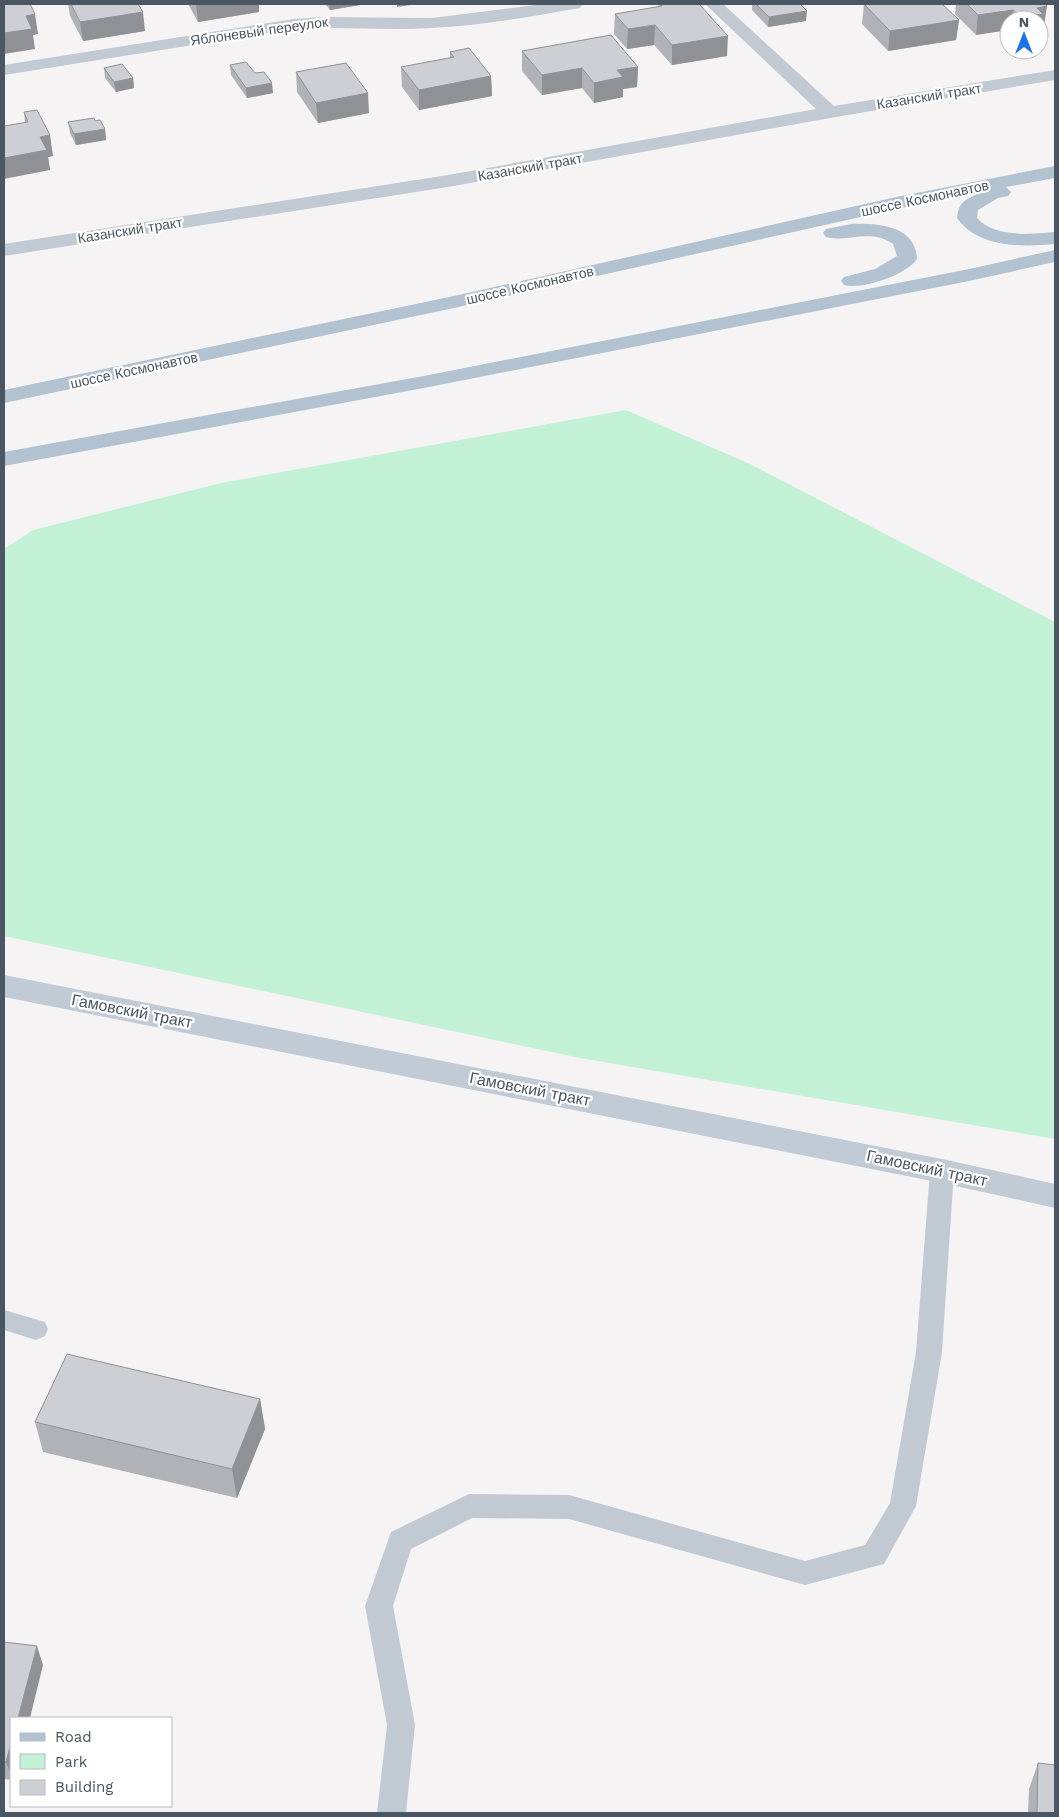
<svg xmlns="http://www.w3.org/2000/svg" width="1059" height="1817" font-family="'Work Sans',sans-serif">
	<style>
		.green { fill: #c3f1d5 }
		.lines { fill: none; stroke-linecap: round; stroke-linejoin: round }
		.lane { fill: #c1cad2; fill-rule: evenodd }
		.street { fill: #c1cad2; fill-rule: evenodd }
		.secondary { fill: #c1cbd6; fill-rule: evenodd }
		.primary { fill: #b3c2d1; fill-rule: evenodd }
		.wall { fill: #b0b2b7 }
		.shaded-wall { fill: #909195 }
		.building { fill: #cdcfd5; stroke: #909195 }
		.labels { text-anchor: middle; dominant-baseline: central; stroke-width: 4.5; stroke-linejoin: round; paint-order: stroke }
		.far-street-label { font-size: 14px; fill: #4a5661; stroke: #fff }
		.street-label { font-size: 16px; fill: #4a5661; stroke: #fff }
	</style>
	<rect width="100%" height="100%" fill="#f5f3f3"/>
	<path class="green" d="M626 410 750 464 1055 622V1139L580 1058 4 936V549L33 530 221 483Z"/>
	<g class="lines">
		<path class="lane" d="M942 1162 950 1164 954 1171 942 1352 916 1506 884 1564 805 1585 569 1519 472 1518 411 1549 393 1606 415 1725 406 1813H377L387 1725 365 1606 391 1532 469 1494 569 1495 805 1561 865 1545 890 1503 916 1352 930 1171 934 1164Z
			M4 1310 45 1322 48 1329 45 1336 36 1340 4 1330Z"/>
		<path class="street" d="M543 4H583L580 8 574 9C527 17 479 26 431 28 385 31 340 26 294 29L4 75V65L294 19 324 17 432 18Z
			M705 4H723L834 106 1055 70V80L830 118 448 187 4 256V244L448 175 816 109Z"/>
		<path class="secondary" d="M4 975 942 1159 1055 1184V1208L942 1183 4 997Z"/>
		<path class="primary" d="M1055 166V178L1006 187 1011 192 1008 196 998 198 978 210 977 218C995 238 1031 234 1055 232V244C1022 247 978 248 957 218 959 200 966 200 981 192L901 208 454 308 4 403V390L454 296 901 196Z
			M851 224C876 223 916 225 917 259 906 275 862 290 844 285L841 281 844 277 875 269 897 256 893 244C869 228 850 243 826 237L823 233 826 229Z
			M1055 250V262L969 281 429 387 4 466V452L429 375 969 269Z"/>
	</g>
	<path class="wall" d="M68 4H138L145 31 83 41 70 16Z
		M188 4H259V12L198 22Z
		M325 4H366L330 10Z
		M659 4H699L727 56 672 65 654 45 627 49 614 34 615 14 658 7Z
		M752 4H800L806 21 768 27 752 10Z
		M864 4 959 20 956 40 888 51 862 24Z
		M956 4H1045L1044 26H1041L1040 34 1039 20H1009L976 35 955 14Z
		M522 51 638 67 637 87 623 89V97L594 103 582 88 542 95 522 71Z
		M450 52 491 76 492 96 419 110 402 87 401 67 450 58Z
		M230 65 255 73 273 93 247 98 231 75Z
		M104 68 133 78 134 88 116 92 105 78Z
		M296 72 369 113 318 123 297 92Z
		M24 112 53 156 48 157 50 170 25 122Z
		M95 121 105 129 106 140 76 145 70 133 68 122Z
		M260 1399 265 1429 237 1498 43 1452 35 1422Z
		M4 1642 43 1665 11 1718V1780L4 1779Z
		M1038 1763 1055 1813H1028L1029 1789Z"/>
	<path class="shaded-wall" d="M196 4H259V12L198 22Z
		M329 4H366L330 10Z
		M397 4H417L397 7Z
		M1047 6 1044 26H1041L1040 34H1039V20H1021V17L1037 8Z
		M1013 10 1012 20H1009V30L976 35 978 15Z
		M807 11 806 21 768 27 769 17Z
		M143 12 145 31 83 41 80 22Z
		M35 14 38 34 33 35 35 49 4 54V33L26 16Z
		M959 20 956 40 888 51 890 31Z
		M655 25 654 45 627 49 628 29Z
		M728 36 727 56 672 65V45Z
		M638 67 637 87 623 89V97L594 103V83L617 70Z
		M582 68V88L542 95V75Z
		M491 76 492 96 419 110V90Z
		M133 78 134 88 116 92 114 82Z
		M272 83 273 93 247 98 246 88Z
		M368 93 369 113 318 123 316 103Z
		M105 129 106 140 76 145 74 134Z
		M50 135 53 156 48 157 50 170 4 179V158L40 137Z
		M260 1399 265 1429 237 1498 232 1469Z
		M37 1646 43 1665 30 1718H18Z
		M11 1743V1775L6 1762Z"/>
	<path class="building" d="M4 4H30L35 14 26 16 32 29 4 33Z
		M71 4H138L143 12 80 22Z
		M660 4H699L728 36 672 45 655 25 628 29 615 14 662 6Z
		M756 4H800L807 11 769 17Z
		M864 4H942L959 20 890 31Z
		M967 4H1045L1047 6 1037 8 1043 14 1021 17 1013 10 978 15Z
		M611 35 638 67 617 70 623 77 594 83 582 68 542 75 522 51Z
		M469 48 491 76 419 90 401 67 454 57 450 52Z
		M246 62 255 73 264 72 272 83 246 88 230 65Z
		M346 63 368 93 316 103 296 72Z
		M122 64 133 78 114 82 104 68Z
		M37 110 50 135 40 137 47 150 4 158V126L28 122 24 112Z
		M94 118 95 121 100 120 105 129 74 134 68 122Z
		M67 1354 260 1399 232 1469 35 1422Z
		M4 1642 37 1646 18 1718H11V1743L6 1762 4 1761Z
		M1038 1763 1055 1765V1813H1037Z"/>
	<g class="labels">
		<g class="far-street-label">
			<text transform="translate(259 31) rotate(-8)">Яблоневый переулок</text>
			<text transform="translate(929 96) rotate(-9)">Казанский тракт</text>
			<text transform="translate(530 167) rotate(-10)">Казанский тракт</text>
			<text transform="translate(925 198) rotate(-12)">шоссе Космонавтов</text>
			<text transform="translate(130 230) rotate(-9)">Казанский тракт</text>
			<text transform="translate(530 285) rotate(-13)">шоссе Космонавтов</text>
			<text transform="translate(134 370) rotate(-12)">шоссе Космонавтов</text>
		</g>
		<g class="street-label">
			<text transform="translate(132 1011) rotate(11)">Гамовский тракт</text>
			<text transform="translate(530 1089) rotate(11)">Гамовский тракт</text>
			<text transform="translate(927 1168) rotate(12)">Гамовский тракт</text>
		</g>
	</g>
	<rect width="1059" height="1817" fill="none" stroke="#4a5661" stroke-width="10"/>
	<rect x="10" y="1717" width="162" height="90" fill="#ffffff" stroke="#b7bbc0"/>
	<rect x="20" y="1733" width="25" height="8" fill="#b3c2d1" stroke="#b7bbc0"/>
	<text x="55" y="1742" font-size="15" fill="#4a5661">Road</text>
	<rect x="20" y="1754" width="25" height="15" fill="#c3f1d5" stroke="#b7bbc0"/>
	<text x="55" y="1767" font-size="15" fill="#4a5661">Park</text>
	<rect x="20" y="1780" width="25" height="15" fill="#cdcfd5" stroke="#b7bbc0"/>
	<text x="55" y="1792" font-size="15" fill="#4a5661">Building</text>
	<g transform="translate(1024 35)"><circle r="24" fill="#ffffff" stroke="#b7bbc0"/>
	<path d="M0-4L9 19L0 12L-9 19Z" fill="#1a73e8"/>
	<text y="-8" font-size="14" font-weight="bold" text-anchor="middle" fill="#4a5661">N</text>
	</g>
</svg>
